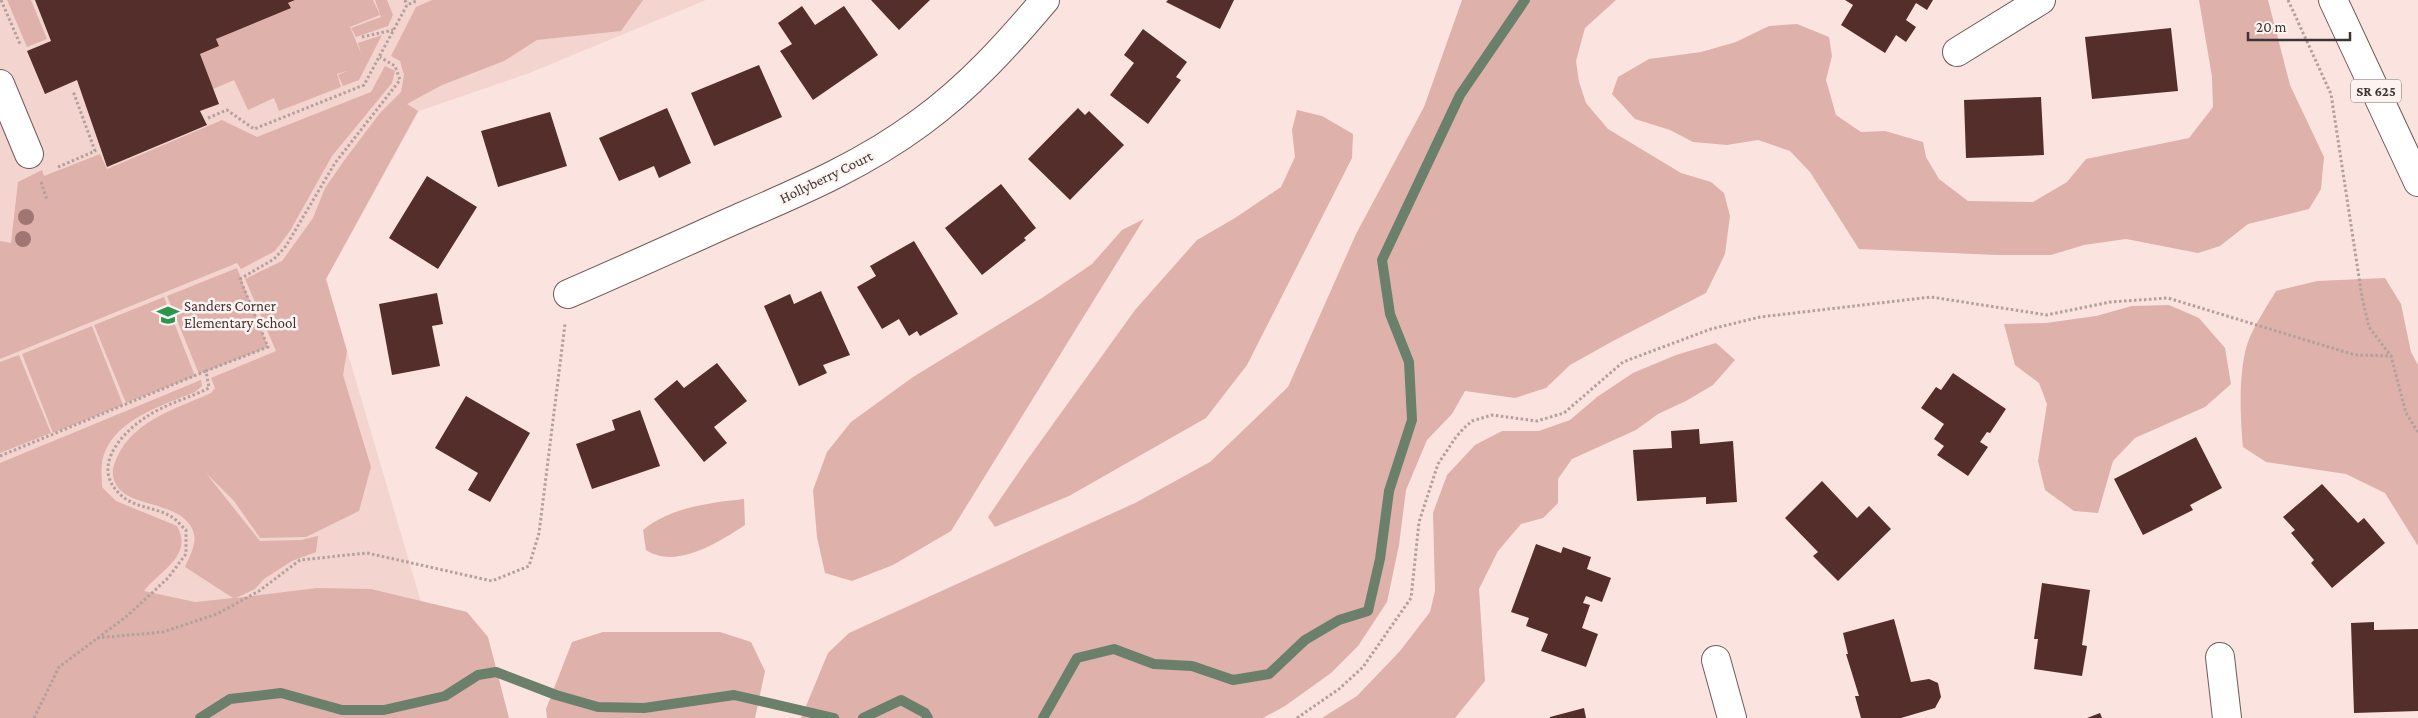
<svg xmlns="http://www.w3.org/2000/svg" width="2418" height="718" font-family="'Crimson Pro',serif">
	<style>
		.built { fill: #f4d4cf }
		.green { fill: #dfb1ab }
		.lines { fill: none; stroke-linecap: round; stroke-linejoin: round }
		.stream { stroke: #6a806b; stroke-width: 10 }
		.building { fill: #542e2a }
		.minor-casing { stroke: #705b59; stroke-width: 30 }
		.major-casing { stroke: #705b59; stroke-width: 30 }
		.path { stroke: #b3a09d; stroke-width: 3; stroke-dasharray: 2.5 2.5; stroke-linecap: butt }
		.minor { stroke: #fff; stroke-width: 28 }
		.major { stroke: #fff; stroke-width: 28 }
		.tree { fill: #a07672 }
		.labels { text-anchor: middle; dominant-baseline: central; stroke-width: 5; stroke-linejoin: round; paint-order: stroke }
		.shield { fill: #fdf4f2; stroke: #776e6c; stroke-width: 1 }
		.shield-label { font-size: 14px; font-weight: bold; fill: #3e3433 }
		.street-label { font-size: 15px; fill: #3e3433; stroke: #fdf4f2 }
		.poi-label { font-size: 15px; fill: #3e3433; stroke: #fdf4f2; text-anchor: start }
	</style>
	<rect width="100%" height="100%" fill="#fbe3df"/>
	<path class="built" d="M0 0H706L527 74 419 111 326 279 434 646 0 595Z"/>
	<path class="green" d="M7 0H31L47 39 27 47Z
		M295 0H373L380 15 350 27 361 53 358 43 382 35 359 80 343 86 338 75 347 71 337 74 341 87 279 111 274 98 248 110 234 80 213 89 200 54 219 46 216 39Z
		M375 0H387L393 15 388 26 356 37 351 28 381 17Z
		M432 0H643L621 31 537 40 504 61 442 85 407 104 418 111 326 279 347 351 343 375 371 467 359 511 306 537 260 538 234 501 206 473 260 541 301 540 318 536 316 552 292 561 264 579 255 589 236 598 317 588 371 589 467 612 488 637 509 718H0V463L201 380 202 386 195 392C161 406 109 421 102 463 101 471 102 479 102 487L116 501 177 526C194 556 159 571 144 591L195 602 233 598 185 567C191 553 200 539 190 525 176 505 144 506 125 494 116 488 110 476 114 465 128 422 173 410 211 393L215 388 211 378 276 351 245 279 282 261 313 218 325 188 346 158 380 113 401 92 404 75 400 61 391 56 416 7Z
		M1462 0H1616L1585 28 1576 61 1579 82 1586 103 1608 129 1681 173 1711 182 1724 193 1730 216 1725 254 1706 293 1613 341 1570 365 1546 388 1515 398 1465 391 1452 414 1427 440 1406 490 1399 545 1387 602 1358 646 1331 673 1285 706 1263 718H801L828 653 849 633 1135 503 1210 462 1288 387 1356 234 1424 107Z
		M2199 0H2268L2290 85 2324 157 2321 189 2309 209 2248 224 2220 246 2198 253 2126 239 2084 245 2051 255H1997L1859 249 1810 172 1790 151 1758 140 1727 145 1693 142 1670 130 1635 119 1612 94 1618 77 1649 59 1701 52 1736 42 1769 26 1797 24 1829 37 1832 56 1826 80 1836 115 1861 132 1885 131 1923 142 1926 157 1939 179 1968 201 2033 202 2067 182 2086 159 2189 138 2213 107 2212 77Z
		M385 66 395 71 392 83 332 156 290 231 275 251 241 269 237 263 0 359V241L11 243 18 182 42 170 44 176 100 154 107 169 222 120 257 137 371 92Z
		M1297 110 1322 116 1353 134 1352 158 1247 365 1206 418 1069 496 995 527 988 517 1025 463 1135 310 1197 240 1235 218 1281 187 1295 157 1292 130Z
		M1144 219 951 531 893 565 852 581 825 573 817 537 813 490 827 452 851 422 913 377 1042 298 1092 264 1122 230Z
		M237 268 268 347 199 374 167 296Z
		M2385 278 2401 304 2411 352 2418 365V546L2385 493 2346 474 2266 462 2243 447C2240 416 2238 368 2249 339 2256 323 2267 306 2276 291L2317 281Z
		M164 297 195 376 126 403 94 325Z
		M2169 305 2199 318 2225 348 2231 384 2205 407 2135 438 2113 461 2098 513 2074 511 2045 490 2038 461 2047 404 2039 383 2015 365 2004 324 2046 323 2096 316 2132 306Z
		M92 326 123 405 53 433 22 354Z
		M1716 343 1735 360 1713 385 1686 401 1658 414 1636 430 1572 459 1558 479V503L1543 518 1521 524 1498 551 1479 589 1485 681 1455 718H1322L1357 696 1400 651 1430 612 1435 591 1433 513 1447 475 1475 445 1502 431H1539L1570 420 1597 397 1633 373 1676 355Z
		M19 355 51 433 0 453V362Z
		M744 499 745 525C719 542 676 570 646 550L643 530C671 507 709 503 744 499Z
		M603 632H720L751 642 765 671 755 718H547L546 709 572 642Z"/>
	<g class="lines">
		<path class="stream" d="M200 718 230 699 281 693 342 710H384L445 696 478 675 496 672 556 695 598 707 644 708 734 695 834 718
			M863 718 901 700 925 713 928 718
			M1043 718 1077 658 1114 649 1154 664 1192 666 1233 680 1269 674 1305 640 1339 620 1368 611 1380 559 1389 491 1412 420 1409 362 1390 314 1382 260 1460 95 1525 0"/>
	</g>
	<path class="building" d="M35 0H295L288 3 291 8 216 39 219 46 200 54 219 104 200 111 207 125 107 167 77 80 45 94 27 51 51 41Z
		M871 0H930L899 30Z
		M1168 0H1234L1220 29 1166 2Z
		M1845 0H1933L1927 10 1916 3 1906 20 1916 27 1906 42 1896 35 1885 53 1841 25 1853 5Z
		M802 6 815 25 844 6 878 55 813 100 780 51 792 44 778 23Z
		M2171 28 2178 91 2092 99 2085 37Z
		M1143 29 1187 62 1176 77 1181 80 1148 124 1110 95 1134 63 1124 55Z
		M759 65 782 117 714 146 691 93Z
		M2041 97 2044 155 1966 158 1964 100Z
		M667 108 691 163 659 178 654 166 619 181 599 138Z
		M1078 108 1085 115 1089 111 1124 145 1070 200 1028 159Z
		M550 112 567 166 498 187 481 131Z
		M427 176 477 207 438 269 389 238Z
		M1001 184 1036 228 1024 238 1026 240 982 275 945 228Z
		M914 241 958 314 920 336 917 331 909 336 899 319 882 329 857 287 876 276 870 266Z
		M821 291 850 355 823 365 827 373 799 386 764 306 790 294 794 304Z
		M437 293 443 324 432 326 440 366 392 375 379 304Z
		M717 363 747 401 714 427 727 443 704 462 654 399 677 380 684 388Z
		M1953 373 2006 409 1990 433 1987 432 1980 442 1988 447 1968 476 1937 455 1944 446 1934 439 1944 424 1921 408 1936 387 1941 390Z
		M466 396 530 433 490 502 468 490 478 473 435 448Z
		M640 410 660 466 592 489 576 444 615 430 612 420Z
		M1699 429 1700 444 1733 441 1737 502 1706 504V497L1637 501 1633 450 1672 448 1671 431Z
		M2196 437 2222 488 2190 505 2193 510 2143 535 2114 479Z
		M1822 481 1857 518 1869 506 1891 529 1838 581 1813 556 1818 552 1785 518Z
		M2322 484 2358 523 2364 518 2385 543 2332 588 2311 563 2314 560 2291 533 2295 530 2283 517Z
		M1536 544 1561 553 1563 547 1591 557 1587 569 1611 578 1602 602 1586 596 1583 603 1590 605 1582 628 1598 634 1586 667 1541 651 1548 634 1526 626 1529 618 1511 612Z
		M2042 583 2090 590 2082 645 2087 646 2082 676 2034 669 2038 639H2034Z
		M1894 619 1911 682 1929 679 1938 683 1941 697 1935 708 1901 718H1861L1855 696H1859L1846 654H1848L1843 633Z
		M2374 622V630L2418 629V711L2354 713 2351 623Z
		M1584 708 1586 718H1550V717Z
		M2100 713 2102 718H2087Z"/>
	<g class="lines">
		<g class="minor-casing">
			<path id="minor" d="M1957 52 2041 0
				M0 84 29 154
				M568 294C626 269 683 243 741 217 804 190 866 163 921 122 969 87 1007 45 1045 0
				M2220 657 2227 718
				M1716 660 1732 718"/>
		</g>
		<g class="major-casing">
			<path id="major" d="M2333 0 2418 182"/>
		</g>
		<path class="path" d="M1 0 20 44
			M405 0 407 5
			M2288 0 2331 94 2362 297 2369 327 2391 356 2406 413 2418 432
			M362 37 393 30
			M208 118 227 110 254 129 364 85 407 5 418 0
			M58 167 95 151 73 91
			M41 182 47 200
			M0 456 206 371
			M97 638 163 632 217 614 259 591 300 560 367 553 492 581 529 566 539 533 565 324
			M34 718 59 667 127 616 168 578 186 554V530C181 526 177 520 172 517 157 507 137 509 122 496 90 469 119 435 146 417 163 405 189 398 209 388L206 371 268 347 240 279 274 259 286 246 335 163 400 80 395 66 380 57
			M1297 718 1339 689 1363 667 1411 598 1419 522 1438 464 1456 437 1464 428 1472 421 1492 415 1537 421 1564 413 1623 362 1711 329 1760 317 1931 297 2047 315 2110 302 2168 298 2355 355 2391 356"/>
		<use href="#minor" class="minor"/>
		<use href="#major" class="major"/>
	</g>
	<g class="tree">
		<circle cx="26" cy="217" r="8"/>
		<circle cx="23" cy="239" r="8"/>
	</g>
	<defs>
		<g id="school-bare" transform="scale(1.725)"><path d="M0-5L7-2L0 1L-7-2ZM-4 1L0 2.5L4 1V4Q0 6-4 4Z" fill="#2b964e" stroke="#fdf4f2" stroke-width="2.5" paint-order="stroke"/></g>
	</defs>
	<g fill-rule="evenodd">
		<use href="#school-bare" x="168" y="315"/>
	</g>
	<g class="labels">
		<rect class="shield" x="2351" y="79.5" width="50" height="23" rx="4"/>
		<g class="shield-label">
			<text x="2376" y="91">SR 625</text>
		</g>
		<g class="street-label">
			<text transform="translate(826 177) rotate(-26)">Hollyberry Court</text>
		</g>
		<g class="poi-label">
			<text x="184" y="306">Sanders Corner<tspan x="184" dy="17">Elementary School</tspan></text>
		</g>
	</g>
	<path d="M2248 32v8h102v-8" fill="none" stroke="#3e3433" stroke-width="2.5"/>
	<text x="2256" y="32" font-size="15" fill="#3e3433" stroke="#fdf4f2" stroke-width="4" paint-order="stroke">20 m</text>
</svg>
